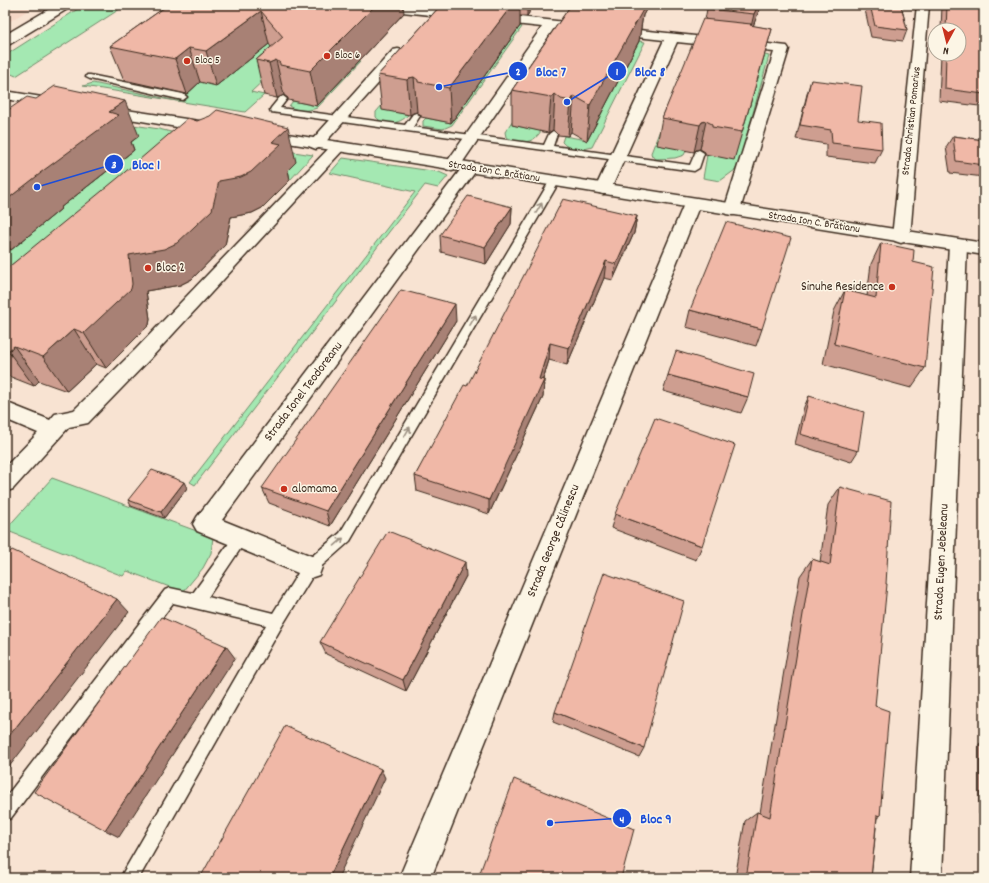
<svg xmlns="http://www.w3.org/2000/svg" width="989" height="883" font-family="Dekko,sans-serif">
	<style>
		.built { fill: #f6d6c5 }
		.green { fill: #a4e8b2; stroke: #708968 }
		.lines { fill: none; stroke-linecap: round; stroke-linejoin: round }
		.service-casing { stroke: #3b2a1e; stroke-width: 3 }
		.minor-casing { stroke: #3b2a1e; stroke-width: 3 }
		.tertiary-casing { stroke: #3b2a1e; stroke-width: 3 }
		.secondary-casing { stroke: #3b2a1e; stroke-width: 3 }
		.service { fill: #fcf5e5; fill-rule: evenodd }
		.minor { fill: #fcf5e5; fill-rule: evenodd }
		.tertiary { fill: #fcf5e5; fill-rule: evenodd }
		.secondary { fill: #fcf5e5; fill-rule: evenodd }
		.wall { fill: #ce9e90; stroke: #3b2a1e }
		.shaded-wall { fill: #a88175; stroke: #3b2a1e }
		.building { fill: #f0b8a7; stroke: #3b2a1e }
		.oneway { stroke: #9c9082 }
		.poi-dot { fill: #c8321e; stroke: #fcf5e5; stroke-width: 1.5 }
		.labels { text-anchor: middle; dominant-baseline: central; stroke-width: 3; stroke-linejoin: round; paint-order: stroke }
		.far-poi-label { font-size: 11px; fill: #3b2a1e; stroke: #fcf5e5; text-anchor: start }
		.far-street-label { font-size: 11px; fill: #3b2a1e; stroke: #fcf5e5 }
		.poi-label { font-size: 13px; fill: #3b2a1e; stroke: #fcf5e5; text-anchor: start }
		.street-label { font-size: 13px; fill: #3b2a1e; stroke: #fcf5e5 }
		.leader { fill: none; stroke: #1d4ed8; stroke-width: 1.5 }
		.callout-dot { fill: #1d4ed8; stroke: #fcf5e5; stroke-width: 1.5 }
		.mark-label { font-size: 12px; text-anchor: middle; font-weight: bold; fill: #fff }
		.callout-label { font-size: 14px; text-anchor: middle; font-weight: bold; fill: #1d4ed8; stroke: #fcf5e5; stroke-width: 3; stroke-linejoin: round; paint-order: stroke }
	</style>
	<rect width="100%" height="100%" fill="#f8e3d2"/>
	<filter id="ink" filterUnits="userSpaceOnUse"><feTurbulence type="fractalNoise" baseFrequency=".025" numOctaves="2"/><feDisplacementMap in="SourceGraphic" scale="8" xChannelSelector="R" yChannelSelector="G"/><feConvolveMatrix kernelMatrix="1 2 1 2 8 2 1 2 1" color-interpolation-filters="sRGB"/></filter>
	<g filter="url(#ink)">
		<path class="built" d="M5 5H37L5 24Z"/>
		<path class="green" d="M84 5H126L16 76C3 71 2 65 9 53Z
			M292 5H344L251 92 264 95 245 112 96 88 83 86 93 83 177 101Z
			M520 26 522 27 452 125 443 129 423 126V121L426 118 451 123Z
			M639 41 645 42 592 147C582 150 569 151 562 142L564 136 587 140Z
			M765 55 769 56 739 163 735 170 720 181 703 178 707 155Z
			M359 61H361L317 108C308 111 297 112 289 106L293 101 317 106Z
			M418 64 382 109 408 115C400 124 384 127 376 117V112Z
			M540 78 512 125 541 131C533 145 518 144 506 137L505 132Z
			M676 89 686 151 684 155 675 158 656 159 652 156 651 153Z
			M63 114 159 129 222 145 5 327V248L45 205 92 183 134 150Z
			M243 144 313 155 290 180 281 177Z
			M343 158 439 172 448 176 438 188 425 185 195 485 190 482 415 192 330 173Z
			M52 478 213 537 211 553 203 568 183 592 127 571 123 576 5 530Z"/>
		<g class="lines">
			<g class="service-casing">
				<path id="service" d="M87 75H90L183 94 187 97 183 100 90 79 86 77Z
					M283 96 287 99 280 108 405 125 413 114 416 113 420 116 413 127 544 145 549 134 553 131 557 134 553 146 690 165 696 151 699 150 704 153 699 168 694 171 271 112 270 110 271 108 280 97Z
					M554 179 559 182 350 541 315 572 282 626 139 878H120L266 625 173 603 11 818 5 821V798L165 590 170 588 193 593 235 535 240 533 245 535 247 539 208 597 273 613 305 562 340 533 549 182Z"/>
			</g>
			<g class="minor-casing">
				<path id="minor" d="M368 5H409L787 46 789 49 740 210 738 214 732 215 726 214 724 210 774 52 677 42 611 189 609 192 603 194 597 192 595 189 664 40 554 28 458 169 452 171 446 169 444 166 542 27 374 9 370 8Z
					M917 5H929L910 237 907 241 901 243 895 241 892 237Z
					M398 49 403 50 405 53 403 56 321 147 316 149 311 147 308 144 311 141 393 50Z
					M338 142 343 144 346 147 343 150 150 359 88 423 69 427 13 489 5 492V467L38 433 5 419V402L50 420 55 414 74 410 136 349 333 144Z
					M470 163 476 165 478 168 222 520 319 559 322 567 319 575 310 578 197 531 193 524 197 517 464 165Z
					M692 199 698 200 700 204 431 878H399L684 204 686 200Z
					M958 240 964 242 967 246 942 878H910L949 246 952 242Z"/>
			</g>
			<g class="tertiary-casing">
				<path id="tertiary" d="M5 91 54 99 59 100 61 103 59 106 54 107 5 99Z
					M100 106 212 123 217 125 220 128 217 131 212 133 95 113 93 110 95 107Z
					M262 130 984 243V255L257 138 254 135 257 132Z"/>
			</g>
			<g class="secondary-casing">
				<path id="secondary" d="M56 5H71L69 8 10 44 5 45V35Z"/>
			</g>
			<use href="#service" class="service"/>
			<use href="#minor" class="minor"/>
			<use href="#tertiary" class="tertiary"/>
			<use href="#secondary" class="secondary"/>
		</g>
		<path class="wall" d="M168 5 404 13 317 106 288 100V98L284 95 277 98 264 95 256 60 271 47 269 44 216 86 200 82 187 94 124 80 110 46Z
			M441 5H532L529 9V13L527 16H520V26L451 123 421 117V115L417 112 413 113 410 115 382 110 378 75Z
			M571 5H649L643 15 639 41 587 141 571 132 568 136 558 135 553 130 548 133 512 125V90Z
			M709 5H761L753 26 772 29 734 160 705 154V152L700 149 696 150 694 152 657 145 662 118 705 20 707 9Z
			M864 5H901L907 30 903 41 871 37Z
			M942 5H984V104H980L979 106 939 101 941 54H959V30H941Z
			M811 80 858 120 882 149 875 163 826 157V144L796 139 807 94Z
			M5 112 139 136 131 142 134 150 60 208 61 209 11 250 5 248Z
			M197 121 296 162 288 170 290 180 262 208 252 213 231 217 225 245 192 279 180 285 146 291 150 319 149 325 106 368 96 364 67 391 39 381 34 386 6 375 5 374V270Z
			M953 136 984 140V177L950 173 946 147Z
			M512 207 511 224 486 264 441 252 440 235Z
			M637 216 634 233 613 280 604 278 567 365 549 360 543 380H544L543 397 489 514 417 491 415 476 467 386Z
			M881 243 913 262 925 368 911 388 823 364 834 311 845 290 867 296 871 264Z
			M690 310 762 329 756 346 686 327Z
			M456 321 330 526 269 503 262 488Z
			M668 375 748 397 741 413 663 391Z
			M809 396 858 451 851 462 795 444 804 407Z
			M840 487 875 706 880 816 877 818 871 878H735L745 821 757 812 760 813 800 576 812 559 820 562 828 505Z
			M187 488 164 518 131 506 128 500Z
			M615 514 702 546 696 560 611 528Z
			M466 576 406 691 326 654 320 642Z
			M555 712 644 748 639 757 553 722Z
			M984 742V816L979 814V744Z"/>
		<path class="shaded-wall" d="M376 5H403L404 13 317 106 310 71Z
			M512 5H520V26L451 123 449 88Z
			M527 5H532L529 9V13L527 16Z
			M634 5 630 33 636 22 639 5H649L643 15 639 41 587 141 590 105Z
			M758 5H761L748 40 754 14Z
			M261 11 269 44 216 86 206 51Z
			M189 48 200 82 187 94 175 59Z
			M276 60 284 95 277 98 269 63Z
			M414 77 417 112 413 113 410 115 407 80 409 78Z
			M555 94 553 130 548 133 551 97Z
			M574 96 571 132 568 136 571 101Z
			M125 101 139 136 131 142 134 150 60 208 61 209 11 250 5 241V201L40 173 109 112Z
			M706 121 700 149 696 150 694 152 700 125 702 122Z
			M288 127 296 162 288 170 290 180 262 208 252 213 231 217 225 245 192 279 180 285 146 291 150 319 149 325 106 368 84 333 129 255 219 181 272 142Z
			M512 207 511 224 486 264 485 247Z
			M637 216 634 233 613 280 616 264Z
			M606 261 604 278 567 365 569 348Z
			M455 304 456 321 330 526 326 511Z
			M74 329 96 364 67 391 43 357Z
			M550 343 549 360 540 388 544 380 543 397 489 514V500L539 379Z
			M14 346 39 381 34 386 8 351Z
			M184 482 187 488 164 518 161 512Z
			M465 562 466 576 406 691 403 680Z
			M117 599 129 612 5 772V741Z
			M226 646 235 658 119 837 105 830Z
			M381 769 385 778 338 878H329Z"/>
		<path class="building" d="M168 5H376L310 71 280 65V63L276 60 269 63 256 60 283 37 261 11 206 51 189 48 175 59 110 46Z
			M441 5H512L449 88 418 82V80L414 77 409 78 407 80 378 75Z
			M571 5H634L633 6 644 8 590 105 574 96 571 101 561 99 555 94 551 97 512 90Z
			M709 5H758L754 14 707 9Z
			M870 5H901L907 30 875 26Z
			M947 5H984V94L945 89 946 54H959V30H946Z
			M703 19 751 24 750 25 772 29 742 132 712 127V124L706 121 702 122 700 125 662 118Z
			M811 80 862 86 858 120 881 123 882 149 832 143 831 130 800 125Z
			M55 86 125 101 109 112 119 115 40 173H41L5 201V112L27 97 36 99Z
			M217 110 288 127 272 142 281 144 251 172 241 177 219 181 212 210 177 243 164 249 129 255 132 284 131 289 84 333 74 329 43 357 14 346 8 351 5 350V270L118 178 188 118 197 121 210 116Z
			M953 136 984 140V165L956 161Z
			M468 196 512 207 485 247 440 235Z
			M563 199 637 216 616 264 606 261 569 348 550 343 539 379 544 380 489 500 415 476 464 385 467 386Z
			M726 222 791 238 762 329 690 310Z
			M881 243 914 250 913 262 934 267 925 368 834 344 845 290 876 298Z
			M401 290 455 304 326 511 262 488Z
			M676 351 754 374 748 397 668 375Z
			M809 396 864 412 858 451 800 434Z
			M655 418 735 445 702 546 615 514Z
			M152 470 184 482 161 512 128 500Z
			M840 487 891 501 886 584H887L875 706 889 711 880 816 877 815 871 878H746L757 812 770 817 812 559 830 565Z
			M388 531 465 562 403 680 320 642Z
			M12 550 117 599 5 741V557Z
			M604 573 684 601 644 748 555 712Z
			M161 617 226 646 105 830 34 792Z
			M285 726 381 769 329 878H200Z
			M514 779 634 829 621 878H478Z"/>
		<defs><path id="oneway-shaft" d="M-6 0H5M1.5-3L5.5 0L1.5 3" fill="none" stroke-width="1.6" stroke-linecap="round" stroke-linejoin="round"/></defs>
		<g class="oneway">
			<use href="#oneway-shaft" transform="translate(539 208) rotate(-60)"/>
			<use href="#oneway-shaft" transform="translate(473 320) rotate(-60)"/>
			<use href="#oneway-shaft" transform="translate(407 432) rotate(-60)"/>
			<use href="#oneway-shaft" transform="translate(339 542) rotate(-41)"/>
		</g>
	</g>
	<g class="poi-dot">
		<circle cx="327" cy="56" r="4"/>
		<circle cx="187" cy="61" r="4"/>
		<circle cx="148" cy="268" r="4"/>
		<circle cx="892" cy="287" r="4"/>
		<circle cx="284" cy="489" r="4"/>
	</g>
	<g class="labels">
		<g class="far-poi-label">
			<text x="335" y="56">Bloc 6</text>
			<text x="195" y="61">Bloc 5</text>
		</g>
		<g class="far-street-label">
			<text transform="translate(912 121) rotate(-84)">Strada Christian Pomarius</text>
			<text transform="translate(494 172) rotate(9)">Strada Ion C. Brătianu</text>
			<text transform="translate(814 223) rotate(9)">Strada Ion C. Brătianu</text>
		</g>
		<g class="poi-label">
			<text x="156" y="268">Bloc 2</text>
			<text x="884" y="287" text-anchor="end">Sinuhe Residence</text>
			<text x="292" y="489">alomama</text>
		</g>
		<g class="street-label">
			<text transform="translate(304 392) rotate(-53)">Strada Ionel Teodoreanu</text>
			<text transform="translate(554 541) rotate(-68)">Strada George Călinescu</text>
			<text transform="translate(942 562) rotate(-87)">Strada Eugen Jebeleanu</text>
		</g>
	</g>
	<path class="leader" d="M567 102L617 71M439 87L518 71M37 187L114 164M550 823L622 818"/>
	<g class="callout-dot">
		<circle cx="567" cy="102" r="4"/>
		<circle cx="439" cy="87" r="4"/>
		<circle cx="37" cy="187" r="4"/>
		<circle cx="550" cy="823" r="4"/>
		<circle cx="617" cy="71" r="10"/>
		<circle cx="518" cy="71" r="10"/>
		<circle cx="114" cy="164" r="10"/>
		<circle cx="622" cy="818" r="10"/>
	</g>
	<g class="mark-label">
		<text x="617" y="75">1</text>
		<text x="518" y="75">2</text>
		<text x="114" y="168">3</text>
		<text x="622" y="823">4</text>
	</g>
	<g class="callout-label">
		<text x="650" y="76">Bloc 8</text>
		<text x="551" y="76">Bloc 7</text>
		<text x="146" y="169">Bloc 1</text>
		<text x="656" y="823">Bloc 9</text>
	</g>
	<rect width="989" height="883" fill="none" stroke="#fcf5e5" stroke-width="20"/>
	<rect x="10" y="10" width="969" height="863" fill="none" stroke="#3b2a1e" stroke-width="1.5" filter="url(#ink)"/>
	<g transform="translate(947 42) rotate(187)"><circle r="19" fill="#fcf5e5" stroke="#afa495"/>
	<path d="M0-3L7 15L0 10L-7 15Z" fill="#c8321e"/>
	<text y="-6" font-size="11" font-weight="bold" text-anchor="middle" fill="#3b2a1e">N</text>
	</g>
</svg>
